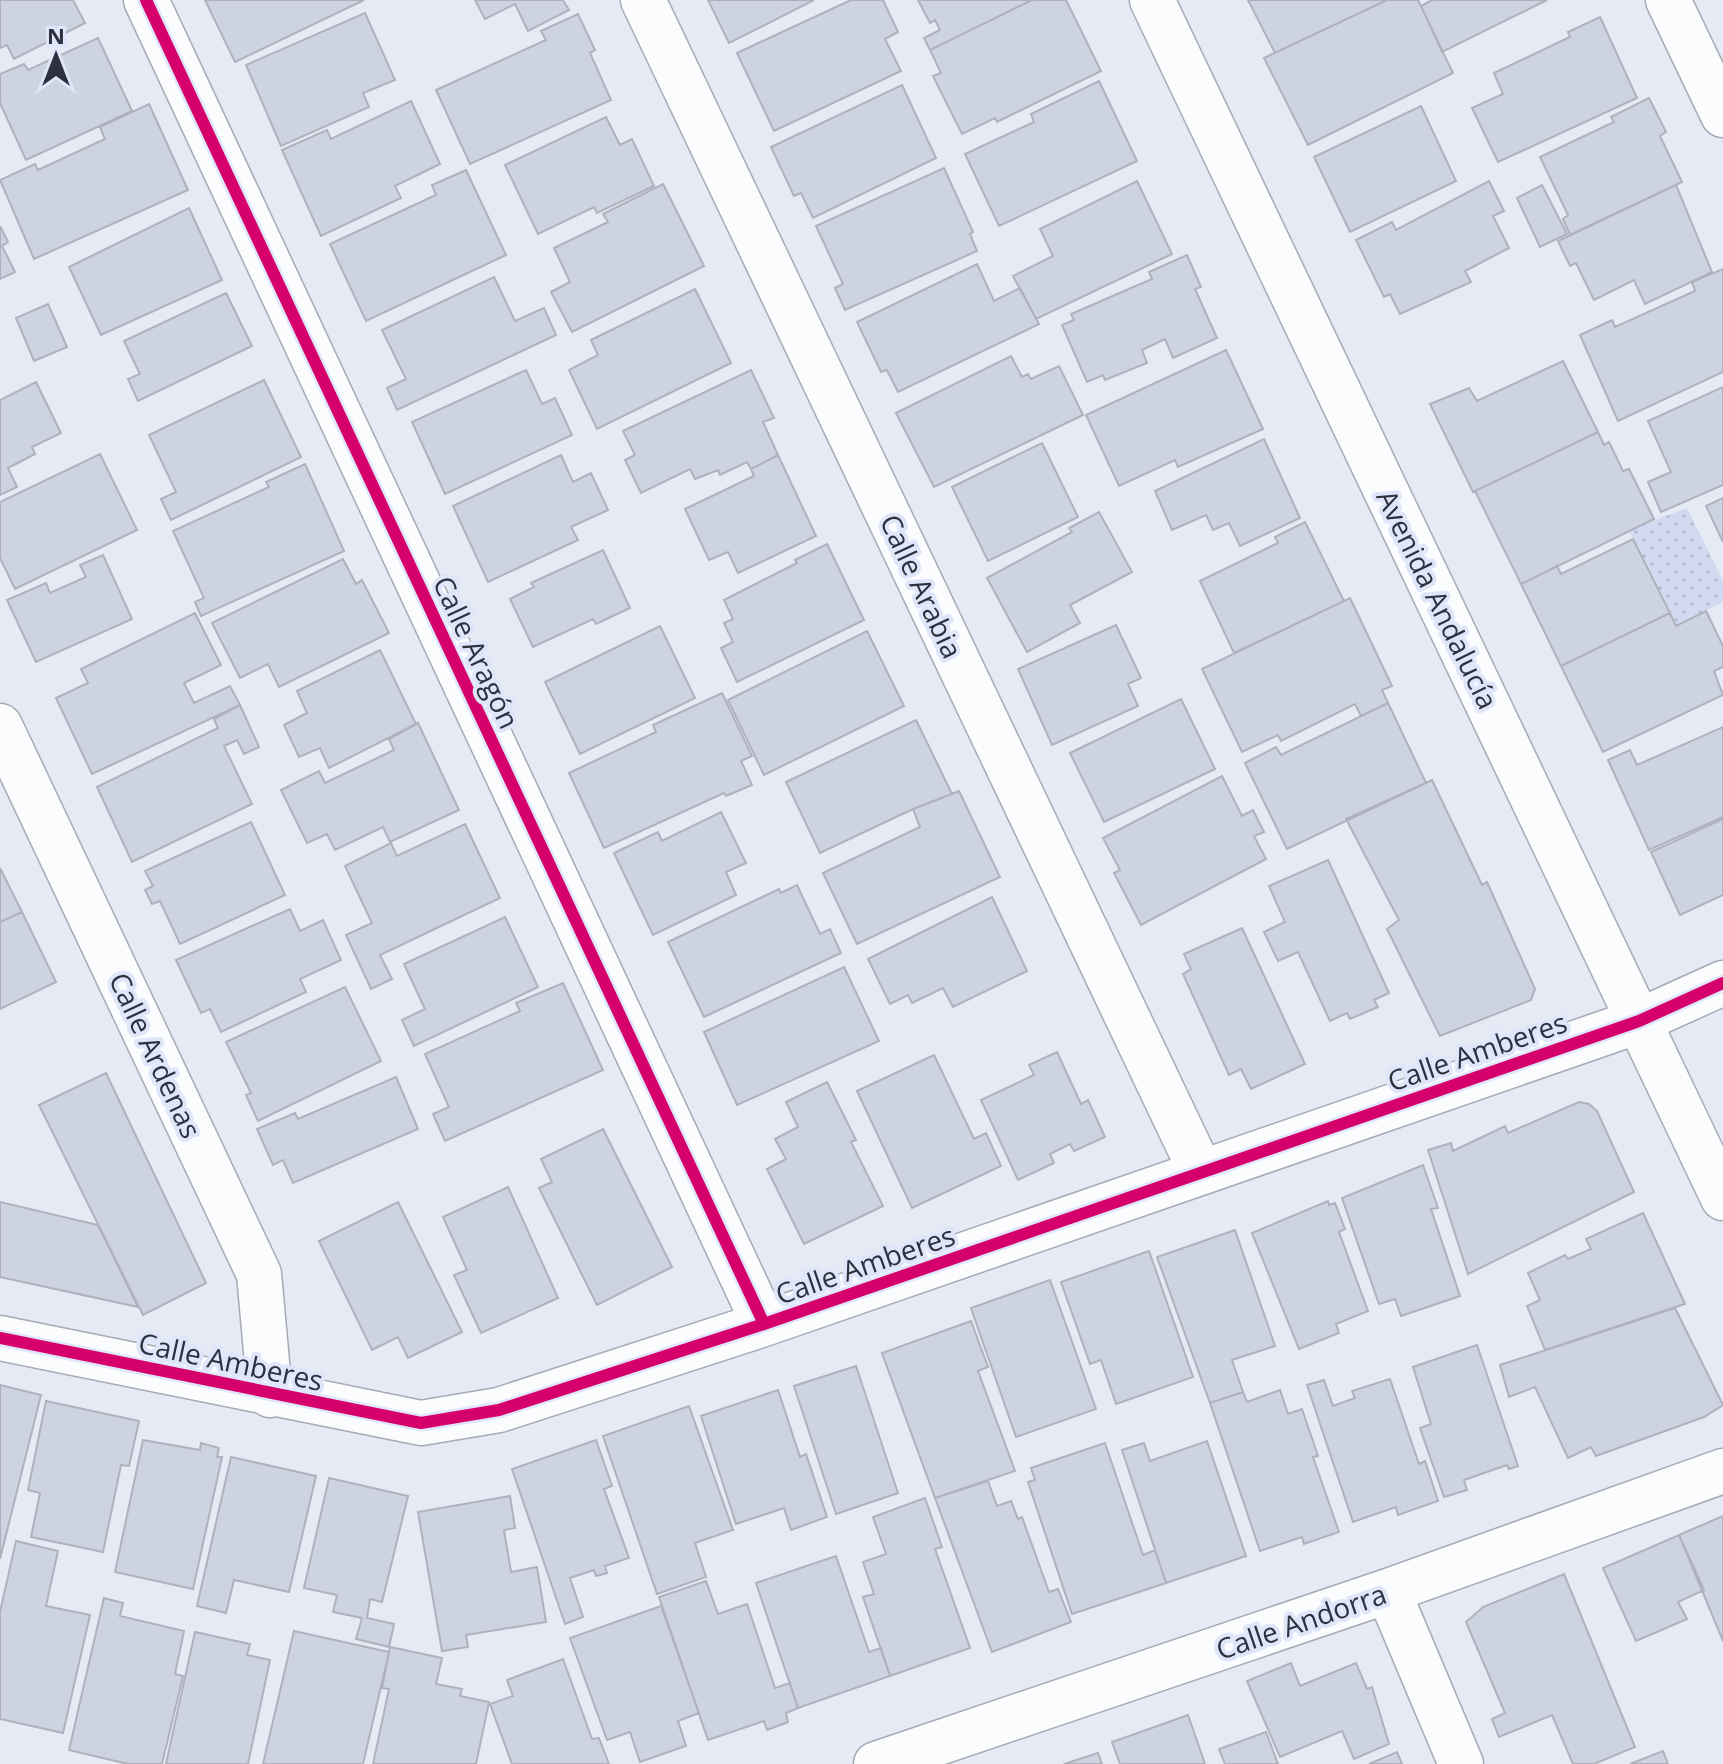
<svg xmlns="http://www.w3.org/2000/svg" width="1723" height="1764" font-family="'Open Sans',sans-serif">
	<style>
		.grass { fill: url(#grass-dots) }
		.building { fill: #ced3e2; stroke: #aeb2bc; stroke-width: 2 }
		.lines { fill: none; stroke-linecap: round; stroke-linejoin: round }
		.minor-casing { stroke: #a7aab5; stroke-width: 47 }
		.tertiary-casing { stroke: #a7aab5; stroke-width: 47 }
		.minor { stroke: #fbfcfd; stroke-width: 44 }
		.tertiary { stroke: #fbfcfd; stroke-width: 44 }
		.cycleway-casing { stroke: #e0e6fa; stroke-width: 17 }
		.cycleway { stroke: #d6006c; stroke-width: 12 }
		.labels { text-anchor: middle; dominant-baseline: central; stroke-width: 8; stroke-linejoin: round; paint-order: stroke }
		.street-label { font-size: 28px; fill: #2d313e; stroke: #e0e6fa }
	</style>
	<defs>
		<pattern id="grass-dots" width="8" height="8" patternUnits="userSpaceOnUse" patternTransform="scale(2)"><rect width="8" height="8" fill="#d2daf2"/><path d="M2 2h.1M6 6h.1" fill="none" stroke="#b5bcd1" stroke-width="1.8" stroke-linecap="round"/></pattern>
	</defs>
	<rect width="100%" height="100%" fill="#e6eaf4"/>
	<path class="grass" d="M1687 508 1723 581V602L1676 626 1629 530Z"/>
	<path class="building" d="M0 0H73L85 23 14 59 7 45 0 48Z
		M205 0H364L235 62Z
		M475 0H563L569 10 528 31 515 4 485 19Z
		M708 0H814L729 43Z
		M851 0H883L898 32 885 39 901 71 774 131 737 53Z
		M918 0H1032L930 50 924 38 940 30 935 20 930 23Z
		M1032 0H1066L1101 71 997 122 995 118 962 134 933 76 941 73 930 50Z
		M1248 0H1387L1275 53Z
		M1387 0H1418L1453 73 1308 145 1264 58Z
		M1432 0H1547L1442 52 1421 6Z
		M365 13 395 80 363 93 369 107 281 146 246 65Z
		M578 14 595 50 590 53 611 100 470 164 436 90 546 40 541 31Z
		M1600 17 1637 98 1498 162 1472 108 1503 94 1494 73 1570 37 1568 32Z
		M98 38 132 111 26 160 0 103V74L24 64 28 70Z
		M1099 81 1137 161 999 226 965 154 1034 122 1031 114Z
		M902 85 936 158 813 218 801 193 794 196 771 147Z
		M1649 98 1666 132 1660 136 1682 182 1570 235 1563 219 1568 215 1540 157 1614 122 1611 117Z
		M411 101 440 164 395 186 401 198 321 236 282 150 327 130 331 139Z
		M149 104 188 190 34 259 0 180 35 164 38 170 105 139 100 127Z
		M1421 106 1456 181 1350 232 1314 157Z
		M606 117 620 145 632 139 654 186 597 213 594 207 538 234 505 165Z
		M944 168 973 232 970 234 977 251 845 310 835 288 843 284 816 226Z
		M466 170 506 255 366 321 330 244 436 195 432 185Z
		M1137 181 1172 254 1036 319 1013 276 1053 256 1040 229Z
		M1489 181 1504 211 1493 216 1509 248 1465 271 1471 282 1400 314 1390 294 1384 297 1356 240 1392 222 1396 230Z
		M663 184 704 266 572 332 551 292 570 282 554 248 608 222 603 214Z
		M1542 185 1567 234 1540 247 1517 198Z
		M1676 185 1712 272 1645 304 1634 280 1594 300 1576 263 1570 266 1558 241Z
		M189 208 222 280 101 335 69 267Z
		M0 226 8 242 2 246 15 272 0 279Z
		M1187 255 1201 287 1195 289 1217 338 1173 358 1165 339 1142 350 1147 363 1105 380 1103 375 1087 382 1062 325 1074 320 1071 314 1152 279 1149 272Z
		M977 264 994 301 1020 288 1039 324 898 392 887 370 881 372 857 322Z
		M1723 269V372L1618 421 1580 335 1612 320 1615 327 1695 291 1692 282Z
		M494 277 515 321 544 308 556 335 397 410 387 388 406 379 382 330Z
		M695 289 731 363 597 429 569 370 598 355 591 340Z
		M226 293 252 346 138 401 128 379 140 374 124 341Z
		M48 304 67 347 34 361 16 318Z
		M1226 350 1263 429 1178 467 1175 460 1119 486 1086 415Z
		M1011 356 1022 377 1028 374 1031 379 1059 366 1083 415 934 487 896 413Z
		M1563 361 1598 432 1473 492 1430 404 1469 388 1477 401Z
		M526 370 542 404 555 398 572 435 445 494 412 422Z
		M751 370 774 418 763 422 778 455 751 469 747 462 720 475 718 470 695 479 690 469 641 493 625 460 635 455 623 431Z
		M264 380 301 457 171 520 161 499 176 492 149 435Z
		M36 382 61 433 32 447 35 454 8 468 17 487 0 495V400Z
		M1723 387V485L1661 512 1648 482 1671 472 1648 421Z
		M1598 432 1604 445 1609 442 1623 471 1629 469 1654 519 1521 584 1475 491Z
		M1264 439 1300 518 1240 546 1229 523 1213 530 1206 515 1172 530 1155 491Z
		M1042 443 1078 517 988 561 952 487Z
		M100 454 137 530 15 589 0 558V502Z
		M561 455 573 482 591 473 608 510 571 527 578 540 488 582 453 506Z
		M778 455 816 536 738 573 728 552 709 560 685 509 754 476 751 469Z
		M305 464 344 551 201 616 195 602 204 598 173 531 269 487 266 482Z
		M1723 498V542L1706 506Z
		M1099 512 1132 572 1070 605 1080 623 1027 652 987 578 1072 532 1069 528Z
		M1305 522 1344 601 1234 653 1200 581 1278 543 1275 537Z
		M1633 539 1670 613 1561 666 1521 584 1557 566 1561 574Z
		M827 544 864 620 737 682 721 648 733 642 724 623 733 619 724 600 797 563 795 560Z
		M603 550 630 608 596 624 593 619 533 647 510 599 534 587 531 583Z
		M103 555 132 619 36 662 7 600 46 583 50 593 86 577 80 565Z
		M343 559 356 584 362 580 389 633 279 687 268 664 240 678 212 623Z
		M1350 598 1392 686 1382 690 1388 703 1361 716 1355 704 1281 741 1278 735 1242 752 1202 669Z
		M1706 611 1723 646V667L1714 671 1723 695 1603 752 1561 666 1670 613 1676 626Z
		M195 613 221 665 184 683 194 703 230 686 240 705 92 774 56 698 88 683 81 669Z
		M1116 625 1141 678 1128 684 1138 706 1052 745 1018 669Z
		M660 626 695 698 580 754 545 682Z
		M867 631 904 706 764 775 728 700Z
		M380 650 416 724 329 768 320 748 299 757 284 725 307 713 297 691Z
		M722 693 752 756 741 761 752 785 726 796 724 793 604 848 569 773 656 732 653 725Z
		M1181 699 1215 769 1104 822 1070 753Z
		M1388 703 1426 783 1287 849 1245 763 1276 747 1281 755Z
		M240 705 259 747 244 754 237 740 224 746 252 804 132 862 97 787 218 728 214 719Z
		M916 720 952 794 913 809 820 853 786 782Z
		M418 723 459 810 390 842 383 827 335 850 327 834 307 843 281 790 319 771 325 783 394 750 389 739Z
		M1723 727V817L1649 850 1608 760 1630 750 1637 765Z
		M1222 776 1242 816 1253 810 1264 832 1254 836 1266 859 1141 925 1114 873 1120 870 1103 838Z
		M1432 780 1482 885 1487 882 1535 989 1531 1000 1440 1036 1387 929 1399 920 1346 819Z
		M959 791 1000 877 857 944 823 873 920 827 913 809Z
		M721 812 746 863 726 872 736 895 653 935 614 853 658 832 662 841Z
		M1723 819V895L1680 915 1651 852Z
		M251 822 285 895 180 944 160 901 152 904 145 890 153 886 145 871Z
		M465 824 500 898 380 955 392 979 371 989 346 935 372 923 345 866 391 843 397 856Z
		M1328 860 1389 993 1374 1000 1378 1007 1350 1019 1347 1013 1330 1021 1298 952 1278 961 1264 932 1285 922 1269 886Z
		M0 868 22 912 0 922Z
		M797 885 820 934 830 929 841 953 704 1017 668 942 779 889 781 893Z
		M992 897 1027 971 953 1007 943 988 912 1003 908 995 890 1004 868 959Z
		M290 909 300 931 323 920 341 960 300 979 306 992 221 1032 210 1009 201 1013 176 960Z
		M22 912 56 982 0 1009V922Z
		M505 917 538 987 414 1046 402 1020 425 1009 404 964Z
		M1242 928 1305 1064 1251 1089 1241 1069 1229 1075 1183 974 1191 969 1184 954Z
		M844 967 879 1041 737 1105 704 1032Z
		M563 983 603 1070 445 1141 433 1114 449 1107 425 1054 520 1011 516 1003Z
		M345 987 381 1061 258 1121 246 1095 251 1093 226 1042Z
		M1057 1052 1081 1104 1088 1100 1105 1137 1074 1151 1070 1144 1050 1154 1054 1163 1018 1180 981 1100 1034 1075 1029 1065Z
		M934 1055 974 1139 986 1133 1001 1166 912 1208 857 1091Z
		M106 1073 206 1283 143 1315 39 1105Z
		M396 1077 418 1129 293 1183 283 1160 273 1165 257 1129 295 1113 298 1119Z
		M827 1082 856 1140 851 1142 883 1206 804 1244 767 1169 786 1159 775 1139 798 1127 786 1102Z
		M1579 1102 1589 1104 1597 1111 1634 1192 1468 1274 1428 1150 1451 1143 1453 1151 1505 1126 1508 1133Z
		M603 1129 672 1267 597 1305 539 1188 552 1182 541 1159Z
		M1423 1165 1438 1208 1431 1209 1460 1296 1401 1316 1395 1299 1379 1304 1342 1198Z
		M508 1187 558 1298 481 1333 454 1275 467 1270 443 1217Z
		M1328 1201 1329 1205 1335 1203 1345 1229 1339 1232 1368 1311 1336 1324 1339 1333 1299 1349 1252 1233Z
		M0 1202 98 1225 138 1307 0 1277Z
		M398 1202 462 1332 408 1358 398 1337 372 1350 319 1241Z
		M1643 1213 1685 1304 1545 1350 1527 1306 1540 1300 1528 1273 1565 1255 1568 1259 1591 1249 1586 1239Z
		M1235 1230 1275 1346 1232 1360 1243 1392 1210 1403 1157 1257Z
		M1149 1251 1193 1377 1116 1404 1101 1360 1090 1364 1061 1282Z
		M1050 1280 1096 1409 1016 1437 971 1308Z
		M1675 1308 1723 1405 1704 1417 1596 1456 1591 1447 1568 1458 1535 1387 1509 1397 1500 1365Z
		M971 1321 988 1367 978 1371 1015 1471 935 1498 882 1353Z
		M1477 1345 1518 1466 1509 1469 1507 1465 1464 1480 1467 1490 1444 1497 1420 1428 1431 1424 1413 1367Z
		M856 1366 898 1493 836 1514 794 1386Z
		M1390 1379 1419 1464 1425 1461 1438 1501 1398 1515 1396 1507 1353 1522 1307 1385 1324 1380 1333 1406 1355 1398 1352 1391Z
		M0 1385 41 1395 0 1559Z
		M778 1390 800 1457 806 1454 827 1517 791 1530 784 1508 736 1524 701 1416Z
		M1280 1390 1288 1414 1302 1409 1318 1456 1313 1457 1339 1532 1304 1544 1302 1537 1260 1551 1210 1403 1243 1392 1247 1402Z
		M46 1401 139 1421 129 1466 121 1465 103 1552 31 1537 40 1493 28 1490Z
		M689 1406 733 1530 695 1543 706 1577 657 1594 603 1436Z
		M143 1440 200 1450 201 1443 219 1448 217 1457H222L193 1589 115 1572Z
		M596 1440 612 1486 604 1489 629 1558 605 1566 607 1573 596 1576 594 1570 570 1578 583 1617 565 1624 512 1469Z
		M1207 1441 1246 1556 1166 1583 1122 1450 1144 1443 1150 1461Z
		M1105 1443 1143 1555 1155 1550 1166 1583 1072 1614 1028 1482 1035 1480 1031 1468Z
		M231 1457 316 1476 289 1592 234 1580 226 1613 197 1606Z
		M329 1478 408 1496 382 1602 370 1599 367 1618 394 1624 389 1647 356 1639 362 1618 333 1612 337 1595 304 1588Z
		M988 1481 997 1506 1011 1501 1018 1519 1022 1517 1049 1592 1058 1589 1071 1622 992 1652 935 1498Z
		M510 1496 515 1528 504 1530 511 1572 537 1567 546 1622 466 1635 468 1647 442 1651 418 1512Z
		M925 1498 942 1547 935 1549 970 1648 890 1676 863 1597 874 1594 863 1562 886 1554 873 1517Z
		M1723 1516V1641L1679 1535Z
		M1679 1535 1704 1590 1678 1602 1687 1619 1636 1641 1603 1568Z
		M16 1541 58 1551 46 1606 90 1615 63 1733 0 1719V1612Z
		M836 1556 869 1652 881 1648 890 1676 798 1708 756 1583Z
		M1564 1574 1635 1747 1594 1764H1573L1552 1715 1499 1737 1492 1719 1505 1713 1466 1622 1483 1607Z
		M706 1581 718 1614 747 1604 775 1688 790 1683 798 1708 786 1713 788 1722 767 1730 764 1721 708 1740 659 1597Z
		M104 1598 123 1603 120 1616 184 1631 175 1674 183 1676 162 1764H128L69 1750Z
		M661 1606 699 1713 678 1721 686 1746 640 1762 630 1732 607 1740 570 1638Z
		M294 1631 389 1652 363 1764H263Z
		M195 1632 250 1644 247 1655 270 1660 248 1764H166Z
		M390 1647 442 1658 436 1684 462 1689 460 1696 489 1702 476 1764H373L389 1689 382 1688Z
		M563 1659 592 1739 599 1738 609 1764H512L490 1704 513 1696 507 1680Z
		M1291 1663 1300 1686 1356 1663 1367 1689 1372 1687 1389 1744 1354 1759 1342 1731 1280 1757 1247 1681Z
		M1188 1715 1205 1764H1120L1112 1742Z
		M1266 1732 1278 1764H1225L1219 1749Z
		M1663 1751 1668 1764H1630Z
		M1397 1752 1402 1764H1369Z
		M1098 1753 1102 1764H1064Z"/>
	<g class="lines">
		<g class="minor-casing">
			<path id="minor" d="M146 0 764 1324
				M643 0 1201 1172
				M1668 0 1723 115
				M0 726 259 1274 270 1395
				M0 1338 421 1423 499 1410 764 1324 1639 1021 1723 983
				M1388 1591 1461 1764
				M876 1764 1388 1591 1723 1471"/>
		</g>
		<g class="tertiary-casing">
			<path id="tertiary" d="M1152 0 1723 1198"/>
		</g>
		<use href="#minor" class="minor"/>
		<use href="#tertiary" class="tertiary"/>
		<g class="cycleway-casing">
			<path id="cycleway" d="M146 0 764 1324
				M0 1338 421 1423 499 1410 764 1324 1639 1021 1723 983"/>
		</g>
		<use href="#cycleway" class="cycleway"/>
	</g>
	<g class="labels">
		<g class="street-label">
			<text transform="translate(922 586) rotate(65)">Calle Arabia</text>
			<text transform="translate(1438 599) rotate(64)">Avenida Andalucía</text>
			<text transform="translate(477 652) rotate(65)">Calle Aragón</text>
			<text transform="translate(1477 1051) rotate(-19)">Calle Amberes</text>
			<text transform="translate(156 1055) rotate(65)">Calle Ardenas</text>
			<text transform="translate(865 1264) rotate(-19)">Calle Amberes</text>
			<text transform="translate(231 1361) rotate(12)">Calle Amberes</text>
			<text transform="translate(1301 1621) rotate(-19)">Calle Andorra</text>
		</g>
	</g>
	<g transform="translate(56 56)" stroke="#e0e6fa" stroke-width="6" paint-order="stroke">
	<path d="M0-6L14 30L0 20L-14 30Z" fill="#2d313e"/>
	<text y="-12" font-size="22" font-weight="bold" text-anchor="middle" fill="#2d313e">N</text>
	</g>
</svg>
